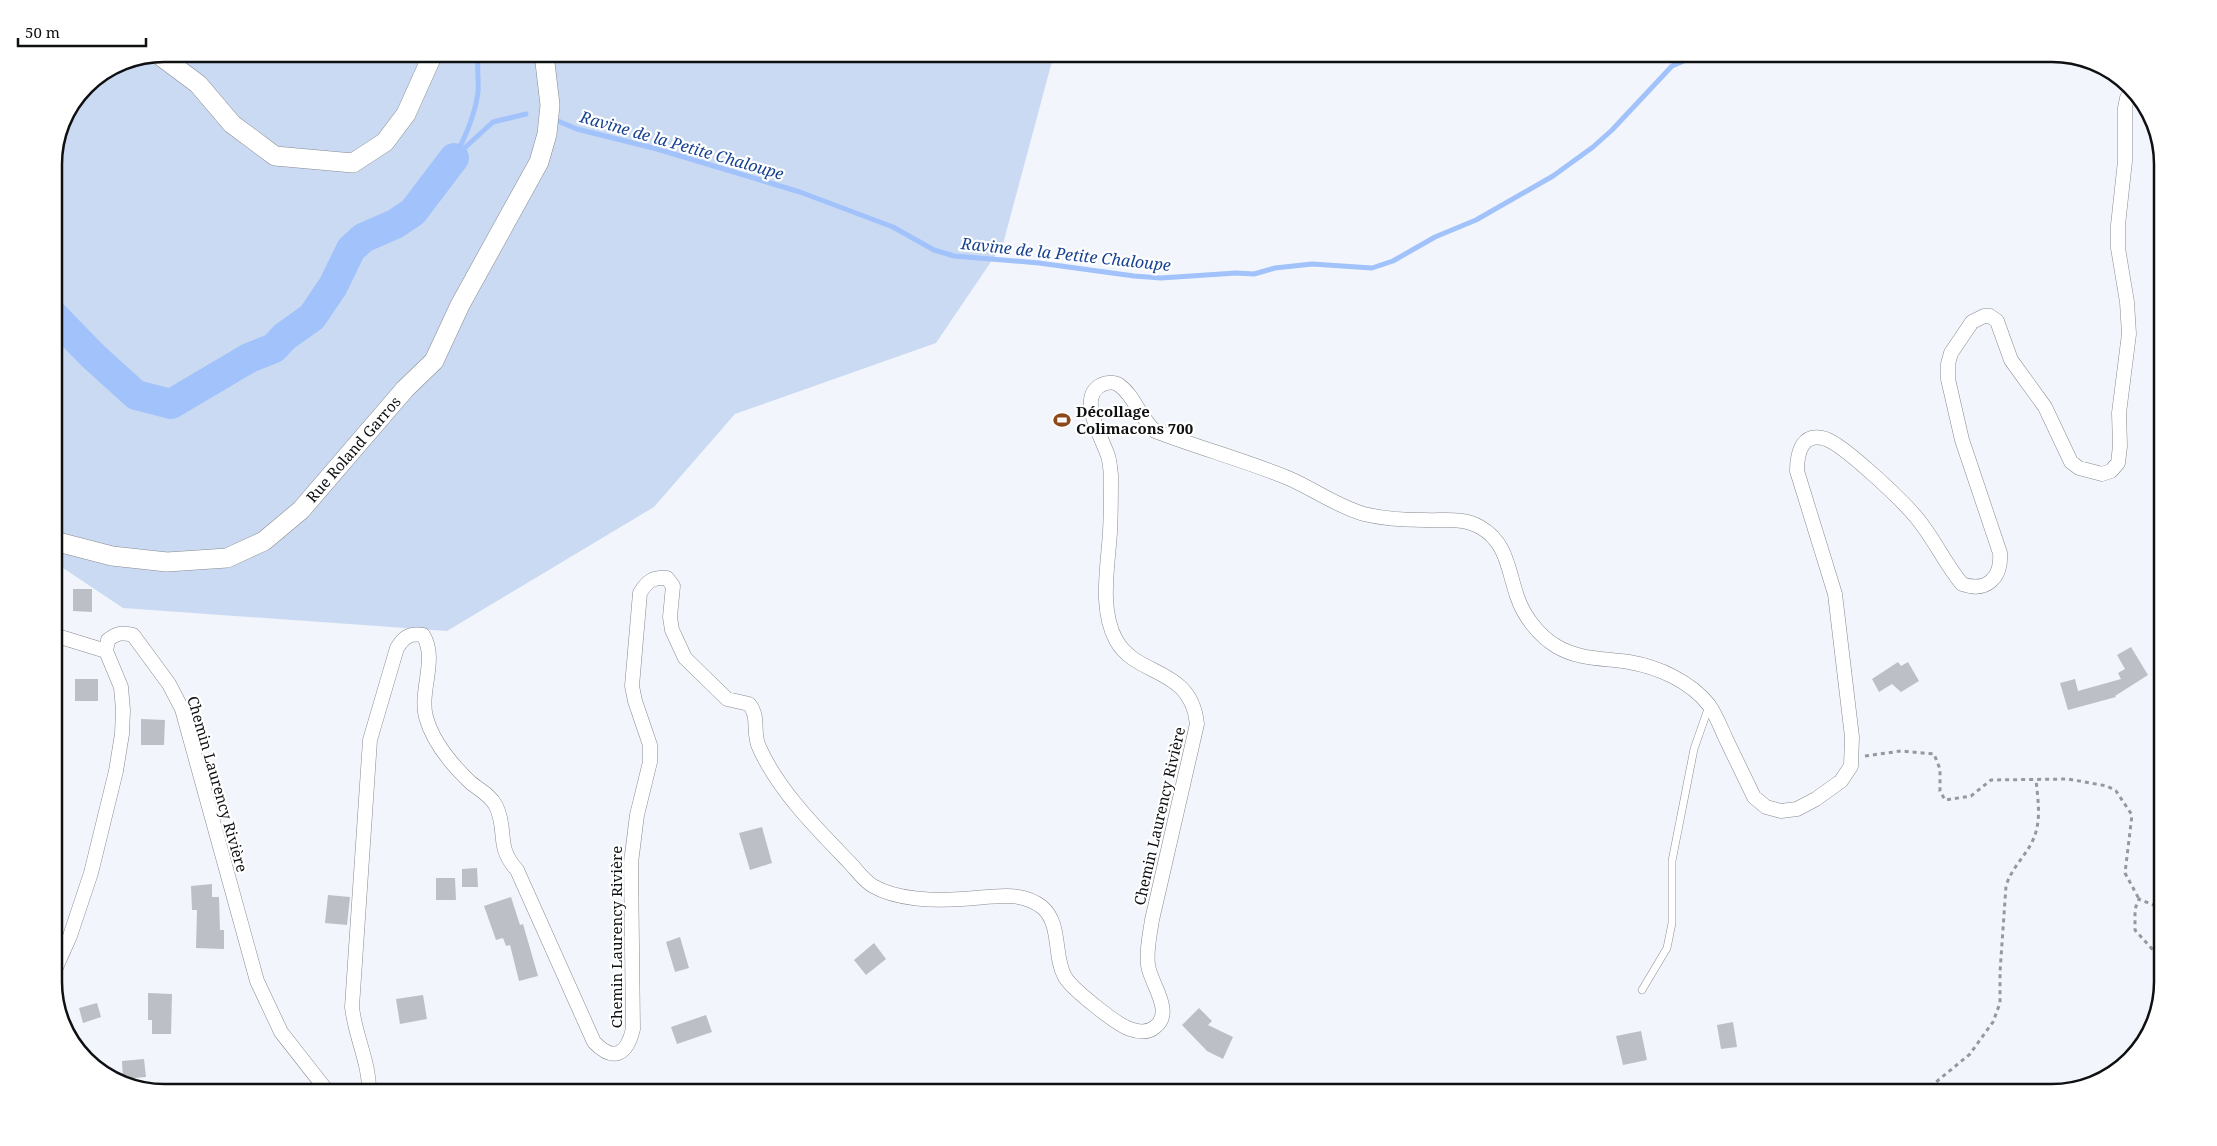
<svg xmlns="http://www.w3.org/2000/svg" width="2217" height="1146" font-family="'Noto Serif',serif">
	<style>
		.green { fill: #cbdaf3 }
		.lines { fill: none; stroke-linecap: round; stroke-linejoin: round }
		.stream { stroke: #a1c2fa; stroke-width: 5 }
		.river { stroke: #a1c2fa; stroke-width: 30 }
		.building { fill: #bcbfc5 }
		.service-casing { stroke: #878a90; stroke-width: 8 }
		.minor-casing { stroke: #878a90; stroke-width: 15 }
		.secondary-casing { stroke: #878a90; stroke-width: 20 }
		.path { stroke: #96989d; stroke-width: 3; stroke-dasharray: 4 4; stroke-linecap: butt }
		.service { stroke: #fff; stroke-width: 7 }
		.minor { stroke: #fff; stroke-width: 14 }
		.secondary { stroke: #fff; stroke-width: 19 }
		.labels { text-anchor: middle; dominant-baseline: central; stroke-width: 4.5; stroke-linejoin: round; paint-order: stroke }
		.poi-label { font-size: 15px; font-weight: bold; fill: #0f1012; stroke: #fff; text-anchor: start }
		.street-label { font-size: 15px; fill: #0f1012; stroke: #fff }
		.water-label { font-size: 16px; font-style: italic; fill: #174291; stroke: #fff }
		.rim { fill: none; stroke: #0f1012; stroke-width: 2.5 }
	</style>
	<rect width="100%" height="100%" fill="#f2f6fc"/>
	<path class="green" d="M165 54H1054L1003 244 936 343 735 414 654 507 447 631 123 608 54 562V158L62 122 86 86 122 62Z"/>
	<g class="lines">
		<path class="stream" d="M553 119 577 129 657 149 800 192 893 227 934 250 954 256 1039 263 1134 276 1161 278 1236 273 1254 274 1275 268 1312 264 1372 268 1393 261 1435 237 1476 220 1553 176 1593 147 1612 130 1672 66 1691 58 1715 54
			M458 154 493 122 526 114
			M454 158C465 138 475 115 478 92 479 79 476 67 479 54"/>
		<path class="river" d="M54 316 93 356 136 395 171 404 249 358 274 348 284 337 312 317 333 286 351 249 363 238 395 224 413 212 454 158"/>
	</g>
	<path class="building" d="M73 589H92V612L73 611Z
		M2131 647 2148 675 2115 696 2116 697 2068 710 2060 683 2075 679 2078 691 2121 679 2118 673 2125 669 2117 655Z
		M1898 662 1901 666 1908 662 1919 681 1901 692 1892 684 1879 692 1872 679Z
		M75 679H98V701H75Z
		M141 719 165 720 164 745H141Z
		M762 827 772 863 750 870 739 833Z
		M477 868 478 887H462V869Z
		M436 878H455L456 900H436Z
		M212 884V897H219L220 930H224V949L196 948 197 910H192L191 886Z
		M328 895 350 897 347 925 325 923Z
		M511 897 520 925 523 924 538 976 519 981 510 945 506 946 503 938 496 940 484 906Z
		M680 937 689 968 675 972 666 942Z
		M874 943 886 959 866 975 854 960Z
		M148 993 172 994 171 1034H152V1020H148Z
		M423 995 427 1019 400 1024 396 999Z
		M97 1003 101 1017 83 1023 79 1008Z
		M1199 1008 1212 1021 1208 1025 1233 1037 1223 1059 1207 1051 1182 1025Z
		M706 1015 712 1032 677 1044 671 1027Z
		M1733 1022 1737 1047 1721 1049 1717 1025Z
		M1641 1031 1647 1060 1623 1065 1616 1036Z
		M144 1059 146 1077 123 1079 122 1061Z"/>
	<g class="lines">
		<g class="service-casing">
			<path id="service" d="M1642 990 1667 948 1672 923V861L1694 749 1709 706"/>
		</g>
		<g class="minor-casing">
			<path id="minor" d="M54 635 106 651
				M54 972 70 936 91 873 116 771 122 734 123 710 121 687 106 651 108 640C117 633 122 632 133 635L169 684 182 709 257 981 281 1032 328 1092
				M369 1092C370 1064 355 1036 352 1007L370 740 397 648C404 637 409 633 423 635 438 659 419 691 426 717 433 743 452 765 471 783 480 790 491 796 496 806 508 831 495 846 517 870L594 1042C614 1063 627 1054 633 1029L631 863 637 815 650 762V745L635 701 632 686 640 593C647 581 653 577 667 578L673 586 670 617 672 630 685 658 727 699 749 704C760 717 752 732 759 747 778 790 816 828 849 862 856 869 864 881 873 886 897 900 935 901 962 899 989 898 1019 889 1042 907 1062 924 1053 956 1065 977 1072 989 1117 1025 1130 1029 1138 1032 1148 1033 1155 1027 1175 1012 1150 983 1148 965 1146 950 1150 934 1152 920L1197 724C1191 666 1137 678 1116 640 1099 609 1108 566 1110 532 1111 513 1111 494 1111 475 1110 468 1110 462 1108 456 1102 437 1077 398 1101 385 1107 382 1114 382 1119 385 1134 395 1140 418 1155 431 1199 448 1244 460 1288 478 1314 489 1336 506 1364 514 1384 519 1404 520 1424 520 1444 521 1463 517 1480 527 1507 542 1508 570 1517 596 1523 615 1538 635 1556 646 1579 660 1604 658 1629 662 1658 667 1690 681 1709 705 1716 715 1721 728 1726 739 1735 758 1745 778 1754 797L1766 807 1781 811 1797 809 1816 799 1841 781 1851 766 1852 737 1835 594 1797 471C1797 453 1802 431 1826 439 1845 446 1902 500 1916 517 1934 538 1945 564 1962 584 1987 593 2002 577 2000 553L1962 440 1948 379V364L1951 353 1972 322 1984 316H1990L1997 321 2011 360 2045 407 2071 462 2079 468 2102 474 2111 471 2118 463 2120 446 2119 413 2129 334 2127 302 2118 248V225L2125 161V108L2127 98 2133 93"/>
		</g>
		<g class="secondary-casing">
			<path id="secondary" d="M159 55 198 84 232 124 275 156 353 163 385 142 406 114 433 54
				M54 541 112 556 167 562 227 558 264 541 301 510 405 389 434 361 460 305 539 162 547 134 550 105 544 54"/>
		</g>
		<path class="path" d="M1865 756 1901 751 1934 754 1940 769V791L1945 800 1971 796 1991 780 2068 779 2107 786 2116 791 2132 815 2125 873 2139 899
			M2163 909 2139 899 2135 909V930L2160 958 2163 965
			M1924 1092 1970 1054 1993 1022 2000 1003V972L2006 886C2011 869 2024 858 2032 842 2042 822 2038 801 2036 780"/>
		<use href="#service" class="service"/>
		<use href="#minor" class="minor"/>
		<use href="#secondary" class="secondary"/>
	</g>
	<defs>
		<g id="stadium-bare" transform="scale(1.35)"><path d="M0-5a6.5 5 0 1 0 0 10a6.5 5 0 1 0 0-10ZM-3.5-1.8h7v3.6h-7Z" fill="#8c491a" stroke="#fff" stroke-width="2.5" paint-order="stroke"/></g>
	</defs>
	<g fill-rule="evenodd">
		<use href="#stadium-bare" x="1062" y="420"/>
	</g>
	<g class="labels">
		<g class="poi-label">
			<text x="1076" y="411">Décollage<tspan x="1076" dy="17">Colimacons 700</tspan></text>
		</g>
		<g class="street-label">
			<text transform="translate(353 449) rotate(-49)">Rue Roland Garros</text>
			<text transform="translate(218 784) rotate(74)">Chemin Laurency Rivière</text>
			<text transform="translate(1159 816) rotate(-77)">Chemin Laurency Rivière</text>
			<text transform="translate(616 937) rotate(-90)">Chemin Laurency Rivière</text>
		</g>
		<g class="water-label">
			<text transform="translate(682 145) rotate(16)">Ravine de la Petite Chaloupe</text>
			<text transform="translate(1066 254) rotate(6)">Ravine de la Petite Chaloupe</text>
		</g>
	</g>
	<path d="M0 0H2217V1146H0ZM164 62H2052A102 102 0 0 1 2154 164V982A102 102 0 0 1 2052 1084H164A102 102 0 0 1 62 982V164A102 102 0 0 1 164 62Z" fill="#fff" fill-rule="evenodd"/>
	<path class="rim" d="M164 62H2052A102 102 0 0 1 2154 164V982A102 102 0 0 1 2052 1084H164A102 102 0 0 1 62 982V164A102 102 0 0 1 164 62Z"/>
	<path d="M18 38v8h128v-8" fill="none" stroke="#0f1012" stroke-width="2.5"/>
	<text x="25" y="38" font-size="15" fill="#0f1012" stroke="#ffffff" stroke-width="4" paint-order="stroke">50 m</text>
</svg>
